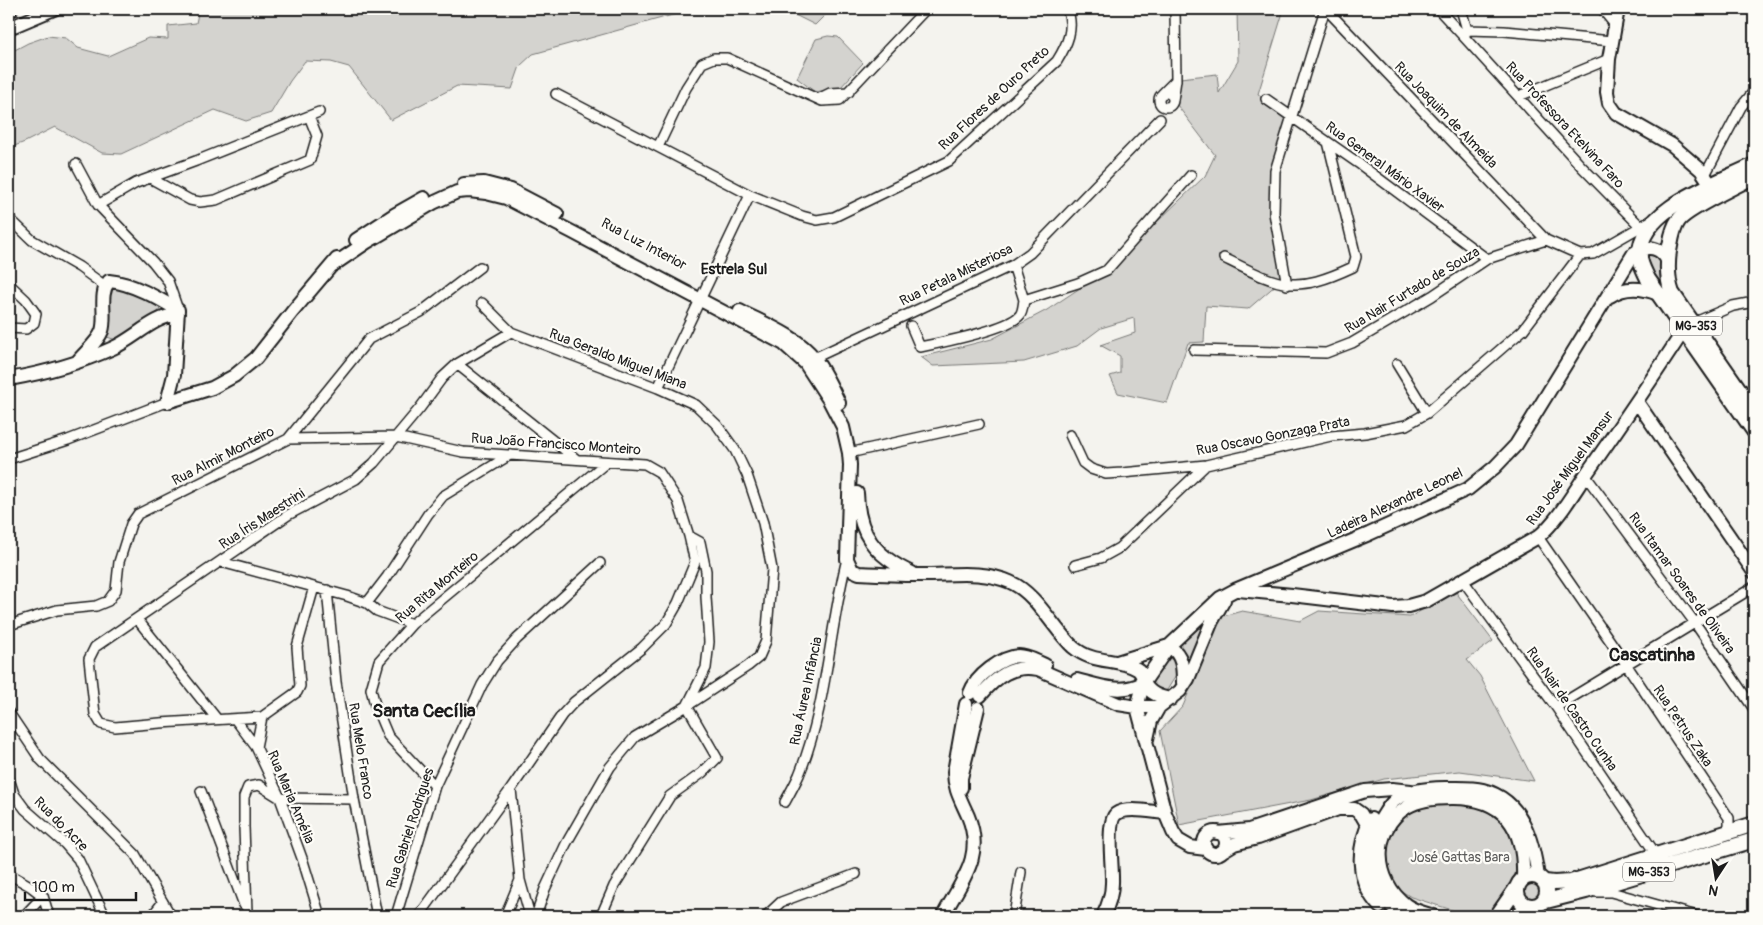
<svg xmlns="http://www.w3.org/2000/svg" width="1763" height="925" font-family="Pangolin,sans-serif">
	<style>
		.green { fill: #d4d3cf; stroke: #787876 }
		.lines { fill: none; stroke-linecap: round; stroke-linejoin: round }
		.street-casing { stroke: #1c1c1c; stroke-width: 12 }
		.secondary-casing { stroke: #1c1c1c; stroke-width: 16 }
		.primary-casing { stroke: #1c1c1c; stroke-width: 18 }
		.street { stroke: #fdfcf7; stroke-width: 9 }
		.secondary { stroke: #fdfcf7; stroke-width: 12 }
		.primary { stroke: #fdfcf7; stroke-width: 14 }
		.labels { text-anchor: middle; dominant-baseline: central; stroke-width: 4.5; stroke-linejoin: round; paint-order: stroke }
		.shield { fill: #fdfcf7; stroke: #605f5e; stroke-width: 1 }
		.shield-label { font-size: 12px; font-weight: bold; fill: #1c1c1c }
		.street-label { font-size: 14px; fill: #1c1c1c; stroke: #fdfcf7 }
		.park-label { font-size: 14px; fill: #5c5c5b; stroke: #fdfcf7 }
		.neighbourhood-label { font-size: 15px; font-weight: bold; fill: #1c1c1c; stroke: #fdfcf7 }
		.district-label { font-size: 19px; font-weight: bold; fill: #1c1c1c; stroke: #fdfcf7 }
	</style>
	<rect width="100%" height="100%" fill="#f4f3ee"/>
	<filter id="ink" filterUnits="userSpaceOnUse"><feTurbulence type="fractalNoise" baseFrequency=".02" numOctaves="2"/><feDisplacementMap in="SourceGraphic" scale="10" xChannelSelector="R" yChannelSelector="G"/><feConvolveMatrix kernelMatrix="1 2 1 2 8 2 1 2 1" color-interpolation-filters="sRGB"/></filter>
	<g filter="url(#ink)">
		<path class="green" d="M199 9H694L533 54 520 66 512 89 457 86 391 120 349 67 331 62 305 61 290 81 271 113 246 121 215 110 121 154 102 153 55 127 25 142 9 148V53L28 43 48 36 66 38 78 48 108 56 148 38 168 39V26L196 23Z
			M783 9H831L815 25Z
			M1237 9H1284L1258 94 1293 117 1283 146 1274 213 1285 277 1248 309 1206 306 1204 342 1188 343 1167 403 1118 393 1110 376 1120 373V356L1100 345 1135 333 1134 318 1101 328 1077 346 1024 362 933 366 921 357 992 339 1047 310 1107 270 1205 176 1215 155 1177 105 1180 78 1217 74 1219 93 1238 61Z
			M828 36 838 37 863 63 840 88 815 92 797 78 816 39Z
			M1645 252 1659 256 1679 312 1648 269Z
			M108 286 133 291 159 305 160 308 159 311 120 339H113L107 337 106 332Z
			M1455 591 1493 641 1467 660 1480 676 1534 781 1460 771 1384 779 1311 800 1179 825 1160 731 1183 706 1220 617 1242 611 1300 621 1319 611 1410 617Z
			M1211 612 1188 665 1175 648Z
			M1168 658 1175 660 1177 674 1167 690 1163 692 1152 686V681L1166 660Z
			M1448 803C1456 804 1467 803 1475 806 1504 816 1525 847 1514 877 1509 891 1497 904 1489 916H1471L1411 897 1398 889 1388 875 1385 863 1389 835 1402 817 1421 807Z
			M1520 892a11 11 0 1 1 22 0a11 11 0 1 1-22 0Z"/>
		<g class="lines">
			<g class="street-casing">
				<path id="street" d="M1175 9 1176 80
					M1326 9 1546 240
					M1438 9 1464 37
					M1461 9 1467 30 1464 37 1582 167 1643 229
					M1602 9 1615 25
					M1467 30 1504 31 1612 41
					M1159 100a7 7 0 1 1 14 0a7 7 0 1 1-14 0Z
					M556 94 750 195 802 216 817 220 834 217 949 161 1057 61C1067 45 1075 28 1067 9
					M1162 94 1176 80 1173 100
					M1519 96 1609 59
					M818 99 830 93 849 92
					M1266 99 1358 163 1487 259
					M658 147 686 88 702 63 714 58H727L822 101 840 100 926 9
					M76 164 98 205 153 262 168 281 178 310
					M1705 175 1741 107 1754 91
					M150 178 190 200 200 202 216 200 310 160 317 136 309 116
					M98 205 136 183 196 161 319 112
					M9 218 32 240 79 267 105 286
					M1224 258C1280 286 1293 295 1353 267L1356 257 1328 142
					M1013 265 1024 300 1078 283 1107 270 1191 175
					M9 284 26 300 36 314 34 323 26 329 9 328
					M1287 285 1274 213 1275 171 1325 9
					M482 303 511 332 658 388 696 405 717 425 735 450 747 475 763 523 772 569 766 641 759 657 748 666 687 706 635 737 610 767 566 844 545 889 536 916
					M1693 323 1733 306 1754 302
					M911 326 920 347C940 343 1009 329 1020 315 1023 311 1023 305 1024 300
					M1194 350 1326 353 1352 343 1432 296 1487 259 1546 240 1580 255 1593 254 1654 219
					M810 360 1013 265 1030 253 1160 119
					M457 364 576 459
					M1397 364 1427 413
					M658 388 750 195
					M1070 435 1083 463 1091 469 1106 474 1122 473 1206 465 1331 436 1365 433 1406 425 1427 413 1523 330 1580 255
					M288 439 396 437 463 452 645 464 659 472 678 501 689 536 695 562 678 603 666 624 642 648 574 702 562 715 511 789 419 916
					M849 453 979 424
					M9 459 68 440 167 402
					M1585 475 1695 623 1754 709
					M1538 537 1626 664 1729 818V827L1727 833
					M221 562 347 596 367 603 377 611 412 624
					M1075 565 1101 558 1119 548 1206 465
					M1462 579 1556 707 1657 856
					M327 590 336 682 354 799 377 916
					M367 603 387 577 428 514 443 496 510 455
					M137 619 217 719
					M9 625 57 610 96 606 108 601 116 590 119 562 131 524 138 514 288 439 369 339 421 312 480 267
					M687 706 706 668 709 642 706 597V571L700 542 689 536
					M1556 707 1754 587
					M9 713 40 759 135 854 171 916
					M262 717 160 723 115 727 101 724 95 714 89 659 95 647 288 515 356 479 374 463 420 408 442 378 457 364 511 332
					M235 719 256 747 280 798 303 861 320 916
					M9 732 11 718
					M256 747 262 717 297 692 300 686 297 647 314 587
					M9 779 14 794 25 809 65 844 78 859 105 916
					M435 786 388 736 375 705 371 689 379 661 412 624 607 462
					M511 789 520 880 530 916
					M201 791 244 905
					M785 802C790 793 795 784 799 775 827 707 829 630 847 559
					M9 874 30 886 43 896 49 916
					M1596 892H1611L1697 916
					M247 913 244 827V797L248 787 259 785 280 798 354 799
					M24 916 43 896
					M152 916 163 902
					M396 916 435 786 482 685 497 661 517 639 600 563
					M505 916 520 880
					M601 916 614 886 670 796 702 773 717 758 687 706
					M766 916 781 902 856 874
					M1014 916 1021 872"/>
			</g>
			<g class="secondary-casing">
				<path id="secondary" d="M1618 9 1609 59 1607 92 1609 103 1616 113 1672 145 1701 170 1711 185
					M9 10 11 9
					M9 28 54 9
					M464 184 484 183 511 190 557 214
					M356 240 394 215 424 198
					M333 265 367 242 433 203 457 192 469 191 486 193 506 198 572 232 784 344 805 363 829 400 843 427 849 453 850 465 847 559 852 570 859 573C878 574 897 575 916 575 948 576 980 569 1010 582 1036 593 1053 628 1073 647 1094 665 1116 657 1137 669 1142 672 1142 676 1144 682 1149 694 1160 697 1171 699
					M1610 296C1625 286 1641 287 1658 294
					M740 311C765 324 797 336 815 359 825 373 832 388 839 403
					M77 362C84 353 98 342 102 331 107 315 98 295 109 281 132 283 158 298 178 310L174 375 167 402
					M9 379C44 373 80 363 113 348 135 338 153 317 178 314
					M167 402 212 388 234 376 256 358 293 311 337 259
					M1637 402 1754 572
					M857 493C858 534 875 556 912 573
					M1238 590 1292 595 1393 607 1408 606 1426 601 1538 537C1558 520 1572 495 1587 473 1620 426 1653 378 1684 330
					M1169 646C1183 655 1183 668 1183 683
					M1117 662 1169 646
					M1077 680C1100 686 1123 695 1144 682
					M970 693C976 676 1001 657 1019 656 1028 656 1037 662 1045 665
					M980 696C996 677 1012 664 1038 669L1118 704 1137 707H1159L1180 691 1188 679 1212 621 1224 600
					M1147 739 1151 721 1159 707
					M961 788V778L978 708
					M1371 819C1356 848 1356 882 1380 907
					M1204 843a11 11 0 1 1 22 0a11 11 0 1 1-22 0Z
					M1217 833 1249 830 1365 791 1392 789 1411 791
					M1206 849 1190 847 1178 840 1173 832 1165 813 1137 707 1144 682 1169 646 1220 598 1235 590 1369 534 1468 489 1495 467 1516 445 1634 253C1647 245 1661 246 1668 262
					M1224 850 1234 844 1258 838 1338 809H1354L1361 814 1368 826
					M943 916C961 881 985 857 968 816 961 800 954 789 954 772L966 704
					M1103 916C1108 906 1112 894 1112 883 1113 869 1106 822 1116 814 1126 806 1152 812 1165 813
					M1406 916C1369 897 1360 855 1381 819 1385 813 1388 806 1394 801 1408 790 1428 788 1445 788 1457 788 1471 787 1483 790 1523 800 1533 841 1538 877
					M1434 916C1425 913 1414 911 1406 905 1374 881 1370 830 1407 807 1420 799 1436 798 1451 798 1505 797 1525 828 1523 879"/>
			</g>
			<g class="primary-casing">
				<path id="primary" d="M1754 165C1721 182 1636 209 1640 257 1640 264 1645 272 1648 279L1754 431
					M1754 176C1737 186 1687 208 1678 221 1672 229 1671 242 1669 251 1667 266 1667 279 1672 293L1754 411
					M1517 891a15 15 0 1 1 30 0a15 15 0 1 1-30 0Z
					M1545 882 1554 883 1571 882 1754 824
					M1542 902 1586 891 1754 840
					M1497 916 1518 886
					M1517 916 1531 906"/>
			</g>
			<use href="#street" class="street"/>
			<use href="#secondary" class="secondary"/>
			<use href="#primary" class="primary"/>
		</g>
	</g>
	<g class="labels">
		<g class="shield">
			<rect x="1670" y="316.5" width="52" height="19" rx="4"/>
			<rect x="1623" y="862.5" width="52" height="19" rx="4"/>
		</g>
		<g class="shield-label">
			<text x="1696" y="326">MG-353</text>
			<text x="1649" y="872">MG-353</text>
		</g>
		<g class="street-label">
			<text transform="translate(994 98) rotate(-43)">Rua Flores de Ouro Preto</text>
			<text transform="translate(1446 115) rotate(46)">Rua Joaquim de Almeida</text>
			<text transform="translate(1565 125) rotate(47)">Rua Professora Etelvina Faro</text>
			<text transform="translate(1385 167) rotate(36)">Rua General Mário Xavier</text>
			<text transform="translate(644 244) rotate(28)">Rua Luz Interior</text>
			<text transform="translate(956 275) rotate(-26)">Rua Petala Misteriosa</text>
			<text transform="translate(1412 290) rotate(-31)">Rua Nair Furtado de Souza</text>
			<text transform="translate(618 359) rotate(21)">Rua Geraldo Miguel Miana</text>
			<text transform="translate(1273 436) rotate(-11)">Rua Oscavo Gonzaga Prata</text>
			<text transform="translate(556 444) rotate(4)">Rua João Francisco Monteiro</text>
			<text transform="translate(223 456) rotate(-27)">Rua Almir Monteiro</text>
			<text transform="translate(1570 468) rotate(-54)">Rua José Miguel Mansur</text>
			<text transform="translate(1395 503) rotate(-25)">Ladeira Alexandre Leonel</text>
			<text transform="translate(262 519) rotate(-33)">Rua Íris Maestrini</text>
			<text transform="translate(1682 583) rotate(54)">Rua Itamar Soares de Oliveira</text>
			<text transform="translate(437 587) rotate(-40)">Rua Rita Monteiro</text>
			<text transform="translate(806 691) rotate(-78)">Rua Áurea Infância</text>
			<text transform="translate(1572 709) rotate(55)">Rua Nair de Castro Cunha</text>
			<text transform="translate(1683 726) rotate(56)">Rua Petrus Zaka</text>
			<text transform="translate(361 751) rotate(81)">Rua Melo Franco</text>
			<text transform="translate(291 797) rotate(67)">Rua Maria Amélia</text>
			<text transform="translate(61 824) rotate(45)">Rua do Acre</text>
			<text transform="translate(410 828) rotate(-72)">Rua Gabriel Rodrigues</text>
		</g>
		<g class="park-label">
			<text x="1460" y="857">José Gattas Bara</text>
		</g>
		<g class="neighbourhood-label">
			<text x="734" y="269">Estrela Sul</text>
		</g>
		<g class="district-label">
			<text x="1652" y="655">Cascatinha</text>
			<text x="424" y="711">Santa Cecília</text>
		</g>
	</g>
	<rect width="1763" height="925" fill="none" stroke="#fdfcf7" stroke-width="30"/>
	<rect x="15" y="15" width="1733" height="895" fill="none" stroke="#1c1c1c" stroke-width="2" filter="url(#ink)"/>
	<g transform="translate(1716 878) rotate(192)" stroke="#fdfcf7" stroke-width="4" paint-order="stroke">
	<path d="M0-4L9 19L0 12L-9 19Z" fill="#1c1c1c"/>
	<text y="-8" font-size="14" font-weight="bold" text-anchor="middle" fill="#1c1c1c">N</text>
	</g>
	<path d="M25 892v8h111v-8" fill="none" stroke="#1c1c1c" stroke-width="2.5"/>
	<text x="32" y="892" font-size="15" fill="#1c1c1c" stroke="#fdfcf7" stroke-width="4" paint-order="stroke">100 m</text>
</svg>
